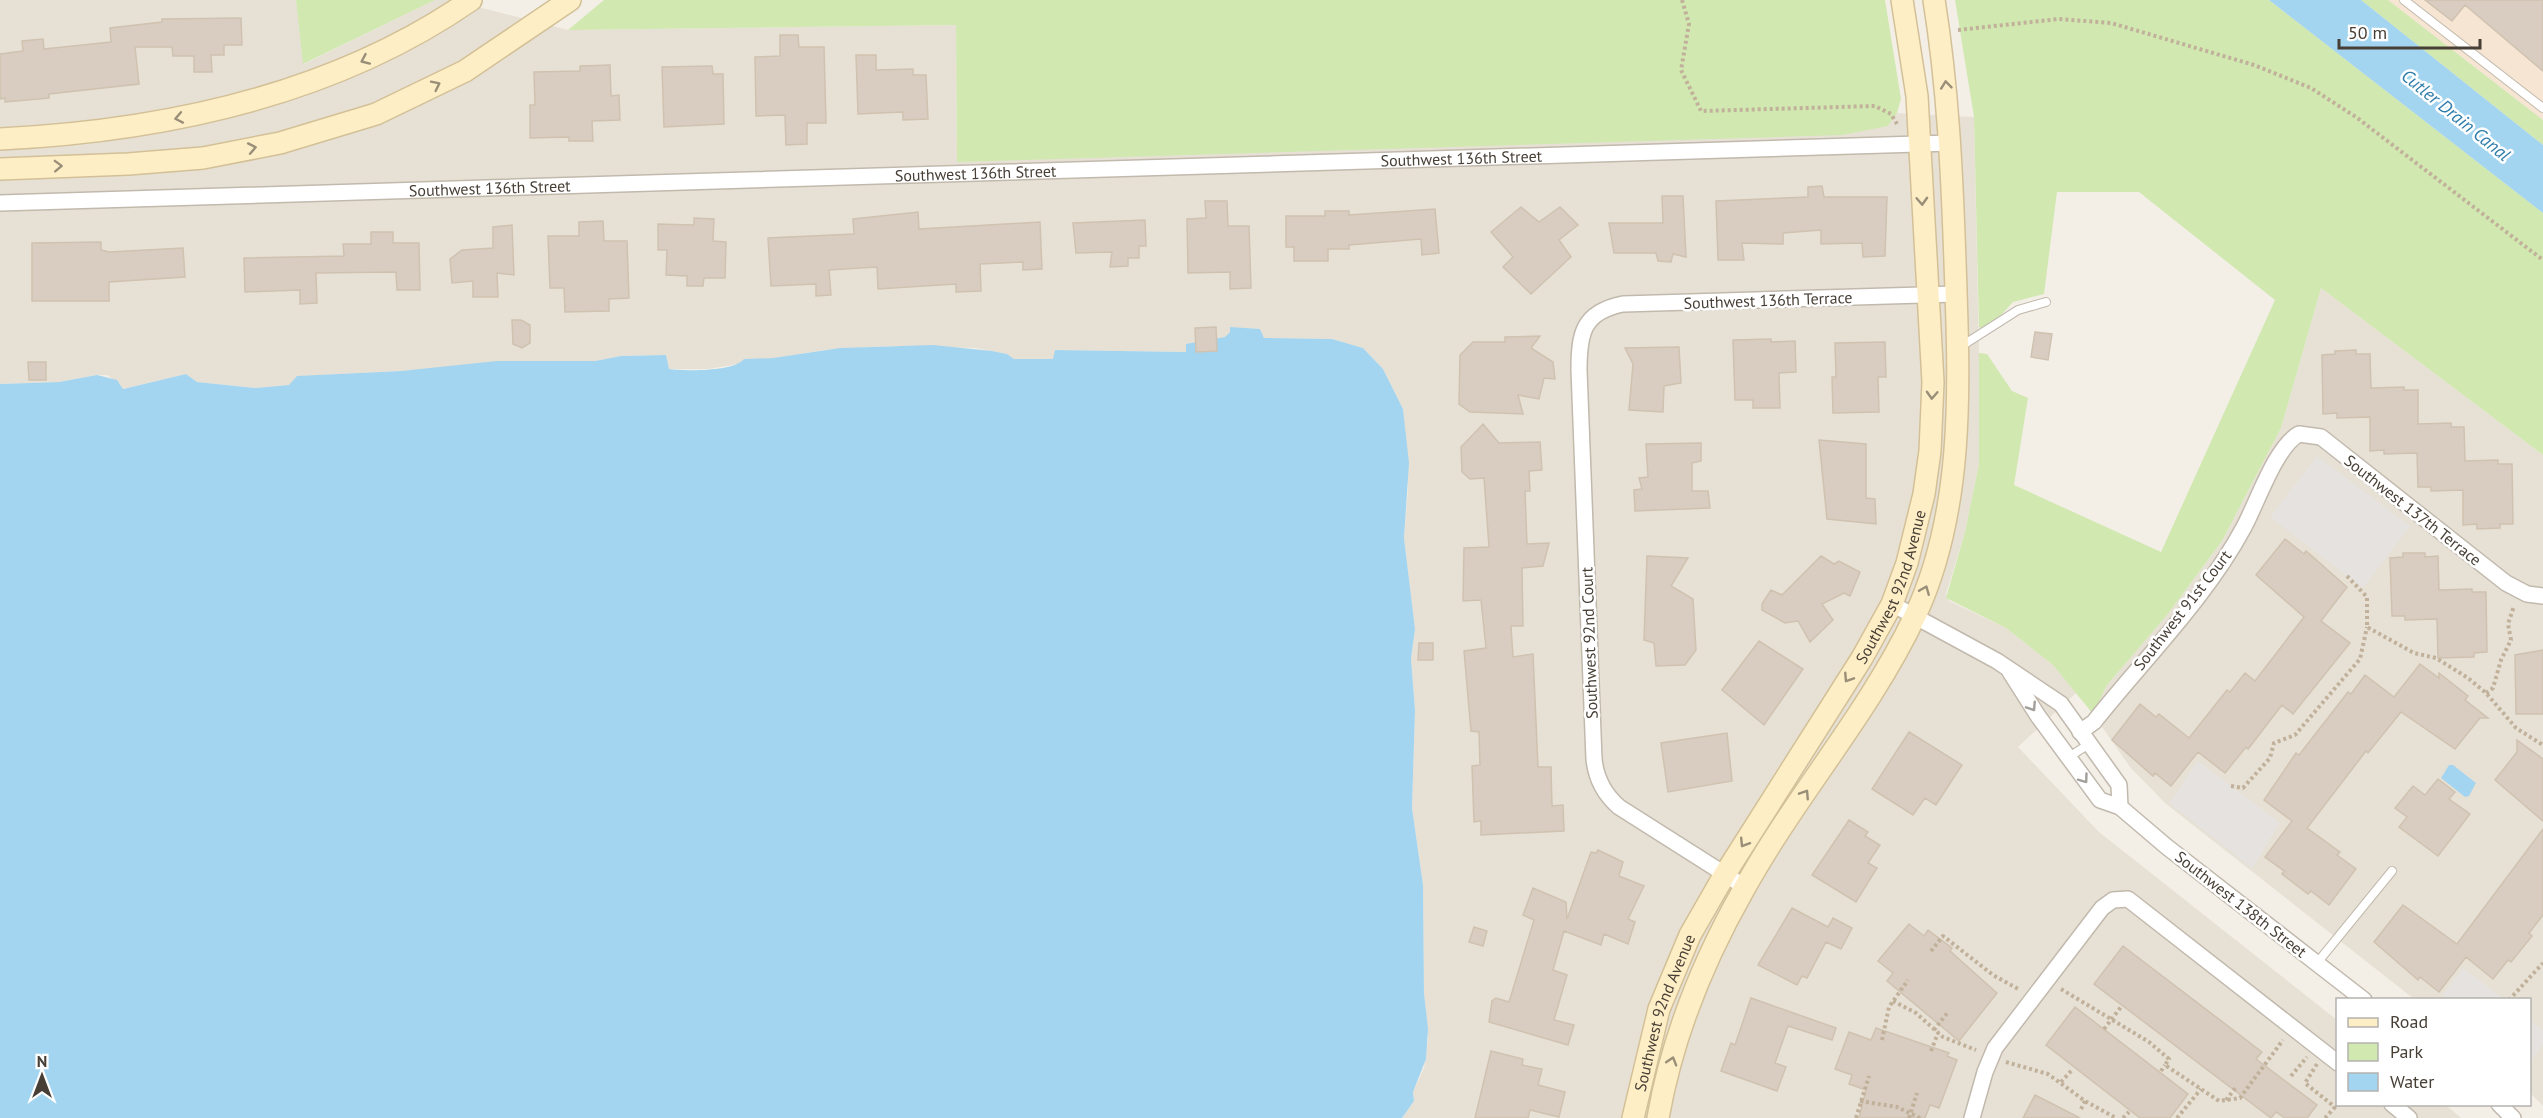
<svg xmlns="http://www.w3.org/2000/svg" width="2543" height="1118" font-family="'PT Sans',sans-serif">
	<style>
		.residential { fill: #e7e1d5 }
		.commercial { fill: #f5e5d2 }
		.green { fill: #d1e8b0 }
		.parking { fill: #e5e2df }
		.water { fill: #a4d5f0 }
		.building { fill: #d8cdc0; stroke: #d0c2b0; stroke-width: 1.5 }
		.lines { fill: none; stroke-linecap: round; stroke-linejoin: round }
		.lane-casing { stroke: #c2b9ad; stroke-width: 10 }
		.street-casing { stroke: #c2b9ad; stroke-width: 18 }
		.secondary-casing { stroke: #d3c097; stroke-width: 24 }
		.path { stroke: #c1b19b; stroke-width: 4; stroke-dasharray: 3 3; stroke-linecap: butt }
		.lane { stroke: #fff; stroke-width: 8 }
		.street { stroke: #fff; stroke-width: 15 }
		.secondary { stroke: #feeec6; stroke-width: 21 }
		.oneway { stroke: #998e77 }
		.oneway2 { stroke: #a39f9a }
		.labels { text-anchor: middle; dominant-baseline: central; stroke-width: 5; stroke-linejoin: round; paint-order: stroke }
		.street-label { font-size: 16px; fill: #473f36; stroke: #fff }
		.water-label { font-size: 18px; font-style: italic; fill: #2e7caa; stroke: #fff }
	</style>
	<rect width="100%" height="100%" fill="#f3efe7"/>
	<path class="residential" d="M0 0H296L304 64 435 0H451L568 30 956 25 957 162 1888 126 1897 113 1974 117 1979 353V464L1965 532 1946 594 1949 601 2006 628 2053 665 2076 693 2018 747 2099 832 2337 1020 2338 1104 2446 1105 2461 1118H1402L1414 1101 1413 1092 1424 1068 1428 1038 1424 993 1423 885 1412 808 1415 710 1411 659 1415 629 1404 538 1408 489 1403 409 1383 369 1363 348 1332 339 1264 338 1260 329 1230 328V332L1225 337 1186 352 1055 350 1054 359H1014L1007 354 976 348 891 346 824 350 708 369H669L665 355 621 356 595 361 322 375 289 385 255 388 197 382 186 374 122 389 120 384 107 375H97L59 382 0 384Z
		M2321 288 2543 455V1106L2530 1093V1000L2414 999 2165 803 2130 767 2093 714 2107 685 2167 615 2222 541 2281 428Z"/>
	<path class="commercial" d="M2388 0H2543V120Z"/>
	<path class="green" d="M296 0H435L303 64Z
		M604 0H1885L1901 99 1897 113 1888 126 1842 135 957 162 956 25 568 30Z
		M1955 0H2269L2543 213V455L2321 288 2281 428 2222 541 2167 615 2107 685 2093 714 2053 665 2006 628 1946 598 1965 532 1979 464V353L1987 354 2012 391 2028 398 2014 485 2161 552 2275 300 2139 192H2057L2044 294 2013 302 1993 324 1979 328 1974 117Z
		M2361 0H2388L2543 120V145Z"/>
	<path class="parking" d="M2317 456 2410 526 2363 588 2270 517Z
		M2198 761 2280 823 2252 868 2169 803Z
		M2463 968 2504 999H2445L2442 995Z
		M2530 1020 2543 1030V1045L2530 1062Z"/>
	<path class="water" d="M2269 0H2361L2543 145V213Z
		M1230 327 1260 329 1264 338 1332 339 1363 348 1383 369 1403 409 1409 463 1404 538 1415 629 1411 659 1415 710 1412 808 1423 885 1424 993 1428 1029 1426 1059 1413 1092 1414 1101 1402 1118H0V384L59 382 97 375 117 380 123 389 186 374 197 382 255 388 289 385 297 376 401 371 497 361H595L621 356 666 355 669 369C684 371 734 372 744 359L773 358 840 348 933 345 992 351 1007 354 1014 359H1053L1055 350 1186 352V344L1225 337 1230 332Z
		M2449 765H2453L2476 783 2469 796 2465 797 2441 778Z"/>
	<path class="building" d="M2425 0H2543V71L2465 5 2452 21Z
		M241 18 242 45H224V55H211L212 72H194V56H173L172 47H135L139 84 49 94V98L5 102V98L0 99V54L23 51 22 41 43 39 44 49 111 42 110 28 162 22V19Z
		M780 35H798L799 47H824L826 123H807V144L786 145 785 115 756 116 755 57 780 56Z
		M856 55H876V70L913 69V75H926L928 119 903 120V112L858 114Z
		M610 65 611 96 619 95 620 120 592 121 593 141H569V137L530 138V105H535L534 72 580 71V66Z
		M712 66 713 74H723L724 124 664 127 662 67Z
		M1822 186 1824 197H1887L1885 256 1863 257 1862 243 1821 244V230L1783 233V244L1742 243 1744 260H1718L1716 201 1808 197V187Z
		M1662 196H1683L1686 257 1673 254 1671 262 1658 261 1656 253H1614L1609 223H1663Z
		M1205 201H1227L1228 226H1249L1251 288 1230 289V272L1188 273 1187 219 1206 218Z
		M1521 207 1539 222 1560 207 1578 225 1559 240 1571 257 1531 294 1503 267 1513 257 1491 232Z
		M1435 209 1439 253 1422 255 1421 239 1349 245V249H1328V261H1294V247H1286V216H1325V211H1349V215Z
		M918 212 919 229 1040 222 1042 269 1023 270V262L980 264 981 291 956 292V284L878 289 877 267 829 270 831 295 816 296V284L771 286 768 238 854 234 853 219Z
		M694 218 714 219 713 241 726 242 725 278H704L703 286H687V276L666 275 667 250H658V224L694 225Z
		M1145 220 1146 246H1139V258H1128V266L1110 267 1112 252 1076 253 1073 223Z
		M603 221 604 241H627L629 298 609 299V311L565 312 564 288H550L548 236H579V222Z
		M512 225 514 275 497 273 498 297H473V281L452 283 450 259 462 250 493 248V227Z
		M371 232H393V243H419L420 290H397L396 272 316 273 317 303 300 304V290L245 292 244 258 344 256 343 244H371Z
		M101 242V250L109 252 183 248 185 277 109 282V301H32V243Z
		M512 320H521L530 325V343L522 348 513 344Z
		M1216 327 1217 351 1196 352 1195 328Z
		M2035 332 2052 334 2048 360 2031 357Z
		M1540 336 1531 348 1553 362 1555 379 1544 378 1539 399 1518 395 1523 414 1470 412 1459 404 1460 355 1473 342H1505V337Z
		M1771 339V342L1795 341 1796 372 1779 373 1780 408H1753V400H1735L1733 340Z
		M1885 342 1886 377H1878L1879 412 1833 413 1832 377H1836L1835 343Z
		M1679 347 1681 383 1664 386 1663 412 1629 410 1633 364 1625 348Z
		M2356 350V354H2370L2371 388 2404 387V390H2418V424L2451 423V427H2464L2465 461 2498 460V464H2512L2513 524H2500V528L2477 529V524L2463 525V490L2431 491V487H2418L2417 453 2384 454V450L2370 451V417L2337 418V413L2323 414 2322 355 2335 354V351Z
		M28 362H46V380H29Z
		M1483 424 1499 443 1540 442 1542 470 1529 471 1530 491H1525L1527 544 1549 543 1543 566 1522 568 1523 626H1511L1513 657 1533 654 1538 767H1551L1552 806 1563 805 1564 831 1481 835V821L1474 822 1472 766 1480 765 1479 732 1471 731 1464 651 1486 648 1481 600 1463 601 1464 548 1489 547 1484 478 1470 479 1462 472 1461 447Z
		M1819 440 1866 444V498L1875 499 1876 524 1827 519Z
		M1701 443V461L1692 463V491H1708L1710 508 1635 511 1634 490 1642 489 1639 478 1648 477 1646 444Z
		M2285 539 2304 554 2306 551 2347 587 2321 621 2350 643 2293 714 2282 705 2248 749 2246 747 2225 773 2198 752 2171 786 2155 773 2153 776 2112 740 2140 704 2156 717 2159 714 2189 738 2227 690 2230 692 2245 673 2255 681 2304 617 2256 575Z
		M2403 553H2425V557L2438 556 2439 590 2472 589V592H2486L2487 652 2474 653V657L2438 658 2437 619 2405 620V616H2392L2390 558 2403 557Z
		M1647 556 1688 558 1671 586 1693 599 1696 650 1685 665 1656 666 1654 643 1644 640Z
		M1821 556 1834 564 1839 561 1860 572 1850 596 1844 593 1822 604 1833 620 1810 642 1798 621 1785 623 1762 610V604L1771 590 1782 595Z
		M1759 641 1803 669 1764 725 1722 690Z
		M1419 643H1433V660H1418Z
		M2543 650V714H2516L2515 655Z
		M2420 664 2439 678V673L2468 696 2465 700 2488 718H2480L2455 749 2401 712 2368 753 2366 751 2307 828 2340 852 2337 855 2356 869 2329 905 2311 891 2308 894 2282 874 2284 871 2265 857 2292 821 2264 800 2296 753 2299 755 2348 692 2351 694 2365 675 2394 697Z
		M1909 732 1962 765 1936 805 1925 798 1913 815 1872 789Z
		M1727 733 1732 781 1668 792 1661 743Z
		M2517 740 2543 759V821L2495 780 2517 752Z
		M2438 779 2455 792 2449 799 2470 814 2438 856 2399 827 2407 817 2395 808 2413 786 2425 795Z
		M1849 820 1868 832 1865 836 1880 845 1868 863 1877 868 1856 902 1812 875Z
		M2543 829V915L2529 933 2532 936 2511 962 2508 960 2493 979 2466 957 2439 992 2420 977 2418 980 2374 942 2403 905 2457 944Z
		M1598 850 1623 862 1619 876 1644 886 1628 919 1635 922 1628 944 1604 934 1601 945 1564 931 1553 970 1567 975 1554 1020 1574 1025 1568 1045 1489 1022 1492 1001 1496 998 1509 1002 1534 920 1523 915 1533 888 1566 902 1567 919 1591 852 1596 853Z
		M1792 908 1828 927 1833 918 1852 928 1841 949 1826 942 1807 978 1802 976 1797 985 1758 965Z
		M1909 924 1924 936 1928 930 1952 948 1950 951 1997 993 1959 1041 1887 981 1893 973 1878 961Z
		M1474 927 1487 931 1483 946 1469 942Z
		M2123 946 2262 1052 2256 1059 2317 1105 2307 1118H2285L2276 1112 2271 1118 2094 984Z
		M1751 998 1836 1028 1832 1040 1788 1026 1775 1063 1786 1067 1777 1091 1721 1071 1731 1043 1735 1045Z
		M2075 1007 2188 1094 2170 1118H2140L2046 1045Z
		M1876 1028 1949 1053 1947 1056 1957 1060 1939 1108 1930 1105 1925 1118H1859L1866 1090 1849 1084 1852 1075 1835 1069 1849 1032 1871 1040Z
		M1491 1051 1523 1059 1522 1065 1542 1069 1538 1085 1565 1092 1559 1117 1530 1110 1528 1118H1475Z
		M2035 1095 2080 1118H2023Z"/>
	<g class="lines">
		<g class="lane-casing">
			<path id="lane" d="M2404 0 2543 108
				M1960 347 2018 310 2046 302
				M2069 757 2089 744
				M2317 963 2392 871"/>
		</g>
		<g class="street-casing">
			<g id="street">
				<path id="s1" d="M0 203 1951 143"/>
				<path d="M1892 604 1997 661 2061 704 2119 785 2120 807"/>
				<path d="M2010 672 2038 716 2100 800 2120 807 2167 847 2364 1000"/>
				<path d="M2080 732 2094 722C2144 659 2206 598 2244 527 2257 503 2276 446 2299 434L2321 437 2506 583 2527 594 2543 596"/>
				<path d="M1745 887 1619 807C1604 794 1596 779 1594 759L1579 370C1579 333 1583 312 1623 304L1956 294"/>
				<path d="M2392 1104 2409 1118"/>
				<path d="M2499 1104 2513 1118"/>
				<path d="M1972 1118 1985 1072 1995 1048 2102 908 2113 900 2128 899 2338 1063"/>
			</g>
		</g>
		<g class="secondary-casing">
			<g id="secondary">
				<path d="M0 139C164 131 334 95 471 0"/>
				<path d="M0 169 128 164 203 158 280 143 376 114 465 71 570 0"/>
				<path id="s2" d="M1633 1118 1659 1009 1690 935 1725 874 1862 658 1892 604 1907 563 1924 494 1930 451 1933 382 1917 96 1902 0"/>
				<path d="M1658 1118C1672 1038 1704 959 1744 889 1796 795 1869 713 1915 616 1966 507 1959 379 1955 262 1952 174 1948 87 1934 0"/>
			</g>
		</g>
		<path class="path" d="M1682 0 1689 24 1681 70 1701 111 1875 106 1891 114 1897 124
			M1958 30 2059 19 2111 23 2254 65 2311 88 2356 117 2543 260
			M2347 576 2367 597V627L2414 653 2436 658 2468 678 2486 693 2516 728 2543 745
			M2486 693 2493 688 2501 660 2511 640 2508 624 2514 606
			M2231 786 2243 788 2270 758 2274 743 2295 735 2360 659 2367 627
			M1931 951 1943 936 1993 975 2020 990
			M2061 989 2149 1042 2169 1059 2165 1065 2219 1101 2240 1098 2283 1040
			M2509 1000 2543 963
			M1893 1001 1916 1013 1943 1037 1976 1050
			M2104 1029 2121 1007
			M1934 1030 1948 1012
			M1882 1040 1889 1007 1908 980
			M1931 1051 1938 1033
			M2006 1062 2048 1074 2085 1101 2116 1118
			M2317 1064 2305 1083 2336 1108
			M2161 1071 2165 1065
			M2291 1076 2307 1057
			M2061 1082 2072 1070
			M2226 1100 2237 1086
			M1860 1101 1897 1107 1920 1118
			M2081 1109 2085 1101
			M1856 1118 1869 1076
			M1909 1118 1917 1093
			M2123 1118 2129 1112
			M2177 1118 2201 1089
			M2325 1118 2338 1104"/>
		<use href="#lane" class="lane"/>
		<use href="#street" class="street"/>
		<use href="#secondary" class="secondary"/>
	</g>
	<defs><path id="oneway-chevron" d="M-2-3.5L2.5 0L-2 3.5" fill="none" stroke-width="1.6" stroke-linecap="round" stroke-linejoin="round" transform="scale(1.5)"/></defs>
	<g class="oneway">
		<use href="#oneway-chevron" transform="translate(365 60) rotate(156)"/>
		<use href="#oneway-chevron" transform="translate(436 85) rotate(-26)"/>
		<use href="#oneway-chevron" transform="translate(1946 85) rotate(-96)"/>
		<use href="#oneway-chevron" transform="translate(179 118) rotate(169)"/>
		<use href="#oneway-chevron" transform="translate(252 148) rotate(-11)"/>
		<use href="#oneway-chevron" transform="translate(58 166) rotate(-2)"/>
		<use href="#oneway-chevron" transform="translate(1922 201) rotate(87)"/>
		<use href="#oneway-chevron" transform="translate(1932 395) rotate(93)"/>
		<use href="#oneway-chevron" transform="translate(1925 590) rotate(-68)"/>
		<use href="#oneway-chevron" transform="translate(1848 678) rotate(123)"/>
		<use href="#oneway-chevron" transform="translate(1805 794) rotate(-57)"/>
		<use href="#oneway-chevron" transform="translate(1744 843) rotate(122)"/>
		<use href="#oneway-chevron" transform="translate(1672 1061) rotate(-73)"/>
	</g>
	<g class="oneway2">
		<use href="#oneway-chevron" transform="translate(2032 707) rotate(57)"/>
		<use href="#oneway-chevron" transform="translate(2084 779) rotate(54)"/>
	</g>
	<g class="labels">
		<g class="street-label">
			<text stroke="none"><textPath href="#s1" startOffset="1462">Southwest 136th Street</textPath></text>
			<text stroke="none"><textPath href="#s1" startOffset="976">Southwest 136th Street</textPath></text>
			<text stroke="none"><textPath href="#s1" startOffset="490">Southwest 136th Street</textPath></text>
			<text transform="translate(1768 300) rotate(-2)">Southwest 136th Terrace</text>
			<text transform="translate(2413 510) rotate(38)">Southwest 137th Terrace</text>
			<text stroke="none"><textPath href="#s2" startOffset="596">Southwest 92nd Avenue</textPath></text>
			<text transform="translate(2182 610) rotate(-52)">Southwest 91st Court</text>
			<text transform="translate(1589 643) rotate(-92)">Southwest 92nd Court</text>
			<text transform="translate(2241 904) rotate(38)">Southwest 138th Street</text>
			<text stroke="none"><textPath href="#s2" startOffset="110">Southwest 92nd Avenue</textPath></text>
		</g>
		<g class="water-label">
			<text transform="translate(2456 115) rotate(39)">Cutler Drain Canal</text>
		</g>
	</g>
	<rect x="2336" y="998" width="195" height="108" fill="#ffffff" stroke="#b5b2af" stroke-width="1.5"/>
	<rect x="2348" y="1018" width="30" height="9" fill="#feeec6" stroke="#b5b2af" stroke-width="1.5"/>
	<text x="2390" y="1028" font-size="18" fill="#473f36">Road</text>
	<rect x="2348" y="1043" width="30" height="18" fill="#d1e8b0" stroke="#b5b2af" stroke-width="1.5"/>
	<text x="2390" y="1058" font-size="18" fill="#473f36">Park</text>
	<rect x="2348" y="1073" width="30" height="18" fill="#a4d5f0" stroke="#b5b2af" stroke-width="1.5"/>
	<text x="2390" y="1088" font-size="18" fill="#473f36">Water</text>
	<g transform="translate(42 1076)" stroke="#ffffff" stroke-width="4.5" paint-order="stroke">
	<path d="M0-4.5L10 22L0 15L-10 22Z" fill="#473f36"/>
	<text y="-9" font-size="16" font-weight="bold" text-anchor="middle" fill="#473f36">N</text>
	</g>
	<path d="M2339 39v9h141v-9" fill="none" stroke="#473f36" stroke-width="3"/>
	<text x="2348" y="39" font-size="18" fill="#473f36" stroke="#ffffff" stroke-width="4.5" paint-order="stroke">50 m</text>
</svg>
